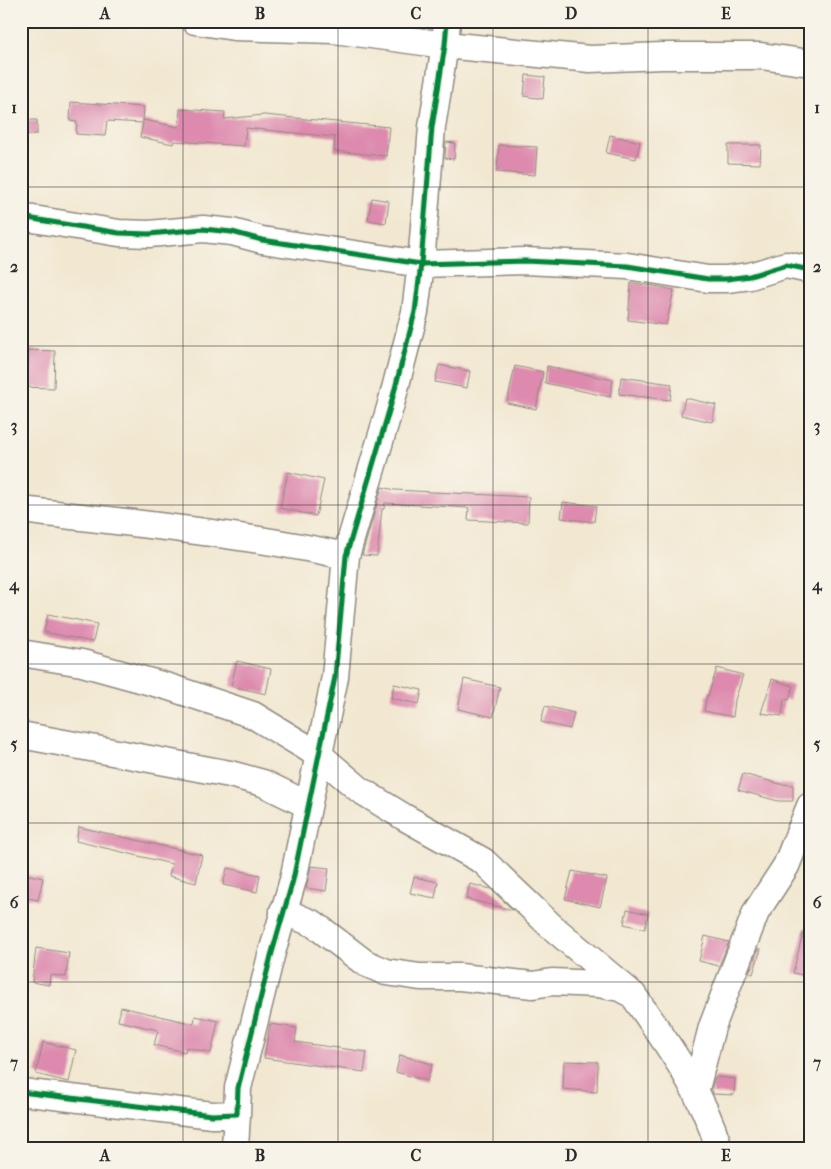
<svg xmlns="http://www.w3.org/2000/svg" width="831" height="1169" font-family="'IM FELL French Canon',serif">
	<style>
		.building { fill: #dd8aae }
		.lines { fill: none; stroke-linecap: round; stroke-linejoin: round }
		.minor-casing { stroke: #8e8a7e; stroke-width: 29 }
		.minor { stroke: #fff; stroke-width: 26 }
		.cycleway-casing { stroke: #f7f3e8; stroke-width: 8 }
		.cycleway { stroke: #00873e; stroke-width: 5 }
		.grid { fill: none; stroke: #2b2b2b; stroke-width: 1; stroke-opacity: 0.55 }
		.neatline { fill: none; stroke: #2b2b2b; stroke-width: 2 }
		.grid-label { font-size: 16px; text-anchor: middle; font-weight: bold; fill: #2b2b2b }
	</style>
	<rect width="100%" height="100%" fill="#f7f3e8"/>
	<filter id="ink" filterUnits="userSpaceOnUse"><feTurbulence type="fractalNoise" baseFrequency=".02" numOctaves="2"/><feDisplacementMap in="SourceGraphic" scale="10" xChannelSelector="R" yChannelSelector="G"/><feConvolveMatrix kernelMatrix="1 2 1 2 8 2 1 2 1" color-interpolation-filters="sRGB"/></filter>
	<filter id="wash" filterUnits="userSpaceOnUse"><feTurbulence type="fractalNoise" baseFrequency=".0096" numOctaves="4" result="noise"/><feDisplacementMap in="SourceGraphic" scale="20" xChannelSelector="R" yChannelSelector="G"/><feGaussianBlur stdDeviation="1.12" result="paint"/><feColorMatrix in="noise" values="0 0 0 0 0 0 0 0 0 0 0 0 0 0 0 0 0 1.4 0 .05"/><feComposite in="paint" operator="in"/></filter>
	<g filter="url(#wash)">
		<rect width="100%" height="100%" fill="#f2e8d2"/>
		<g id="blocks">
			<path class="building" d="M526 75 545 77 543 99 524 96Z
				M71 102 144 107 143 122V120L179 127 180 109 225 112 224 119 264 115 389 127 386 156 334 151 335 137 246 128 244 146 174 141 173 144 140 137 143 123 107 121 105 136 76 134 77 122 70 121Z
				M21 120H37V134L21 135Z
				M610 135 640 142 636 159 606 153Z
				M446 142 455 143 454 159 445 158Z
				M499 145 537 147 535 175 497 172Z
				M728 145H761L760 164 728 163Z
				M372 198 389 201 386 223 368 220Z
				M631 283 654 286 674 290 666 325 628 320Z
				M28 350 55 351 54 388 21 387V362L28 363Z
				M439 365 470 371 467 388 435 382Z
				M515 366 543 372 536 409 507 403Z
				M547 366 613 380 610 397 545 383Z
				M621 377 672 384 670 400 619 394Z
				M685 398 716 405 712 422 681 415Z
				M288 472 324 480 316 516 280 508Z
				M382 487 395 490 529 497 528 523 468 520 469 508 385 503 384 509H382L377 556 362 555Z
				M563 502 596 506 594 522 561 518Z
				M48 614 97 624 93 642 44 632Z
				M237 661 271 669 266 694 231 686Z
				M717 668 743 675 735 700 733 717 704 711 707 695 708 696Z
				M464 679 500 687 493 717 458 709Z
				M772 679 793 686 789 700 784 699 782 716 761 713Z
				M394 684 422 690 419 704 391 698Z
				M545 706 574 713 570 729 541 722Z
				M743 774 780 784 793 785V801H778L738 790Z
				M79 827 202 855 196 883 169 876 172 864 76 841Z
				M311 866 329 868 326 891 306 888Z
				M227 868 260 875 257 892 223 885Z
				M572 871 607 878 600 907 565 899Z
				M21 873 43 878 38 900 21 896Z
				M414 877 438 882 435 898 410 893Z
				M470 884 491 889 513 910 466 899Z
				M627 909 648 914 645 929 624 924Z
				M804 929 810 930V977L793 973Z
				M705 936 729 942 719 966 699 961Z
				M36 948 69 953 66 977 50 975 49 985 32 982Z
				M758 949H761L753 974 749 973Z
				M121 1007 194 1024 195 1016 218 1021 211 1053 186 1047 185 1052 154 1045 158 1030 118 1021Z
				M270 1024 297 1028 295 1042 367 1052 364 1072 264 1058Z
				M43 1042 76 1050 69 1082 36 1074Z
				M400 1055 432 1064 427 1081 396 1072Z
				M564 1061 598 1062 597 1092 563 1089Z
				M715 1077 735 1079 734 1095 713 1094 712 1087Z"/>
		</g>
	</g>
	<g filter="url(#ink)">
		<use href="#blocks" fill-opacity="0" stroke="#8e8a7e" stroke-width="1"/>
		<g class="lines">
			<g class="minor-casing">
				<path id="minor" d="M195 21 234 27 334 30 445 45 590 59 662 56H761L810 63
					M21 217 119 233 149 234 203 229 232 232 262 240 421 264 525 261 627 266 708 279H727L750 276 786 265 810 270
					M21 510C130 523 239 533 346 556
					M21 653 82 663 169 687 253 715 319 755 360 790 404 817 483 861 551 926 633 995
					M21 735 230 774 263 783 308 805
					M283 911 314 924 365 963 386 972 420 977H460L533 985 552 982 598 984 620 988 633 995C667 1043 702 1091 719 1148
					M696 1089 712 1027 756 912 786 866 810 806
					M21 1092 212 1115 237 1114 238 1088 271 956 293 880 335 677 346 556 391 404 415 312 421 264 432 127 445 45 447 21
					M235 1148 237 1114"/>
			</g>
			<use href="#minor" class="minor"/>
			<g class="cycleway-casing">
				<path id="cycleway" d="M21 217 119 233 149 234 203 229 232 232 262 240 421 264 525 261 627 266 708 279H727L750 276 786 265 810 270
					M21 1092 212 1115 237 1114 238 1088 271 956 293 880 335 677 346 556 391 404 415 312 421 264 432 127 445 45 447 21"/>
			</g>
			<use href="#cycleway" class="cycleway"/>
		</g>
	</g>
	<path class="grid" d="M183 21V1148M338 21V1148M493 21V1148M648 21V1148M21 187H810M21 346H810M21 505H810M21 664H810M21 823H810M21 982H810"/>
	<rect width="831" height="1169" fill="none" stroke="#f7f3e8" stroke-width="55"/>
	<rect x="28" y="28" width="776" height="1114" class="neatline"/>
	<g class="grid-label">
		<text x="105" y="19">A</text>
		<text x="260" y="19">B</text>
		<text x="416" y="19">C</text>
		<text x="571" y="19">D</text>
		<text x="726" y="19">E</text>
		<text x="14" y="113">1</text>
		<text x="817" y="113">1</text>
		<text x="14" y="272">2</text>
		<text x="817" y="272">2</text>
		<text x="14" y="431">3</text>
		<text x="817" y="431">3</text>
		<text x="14" y="590">4</text>
		<text x="817" y="590">4</text>
		<text x="14" y="749">5</text>
		<text x="817" y="749">5</text>
		<text x="14" y="908">6</text>
		<text x="817" y="908">6</text>
		<text x="14" y="1068">7</text>
		<text x="817" y="1068">7</text>
		<text x="105" y="1161">A</text>
		<text x="260" y="1161">B</text>
		<text x="416" y="1161">C</text>
		<text x="571" y="1161">D</text>
		<text x="726" y="1161">E</text>
	</g>
</svg>
